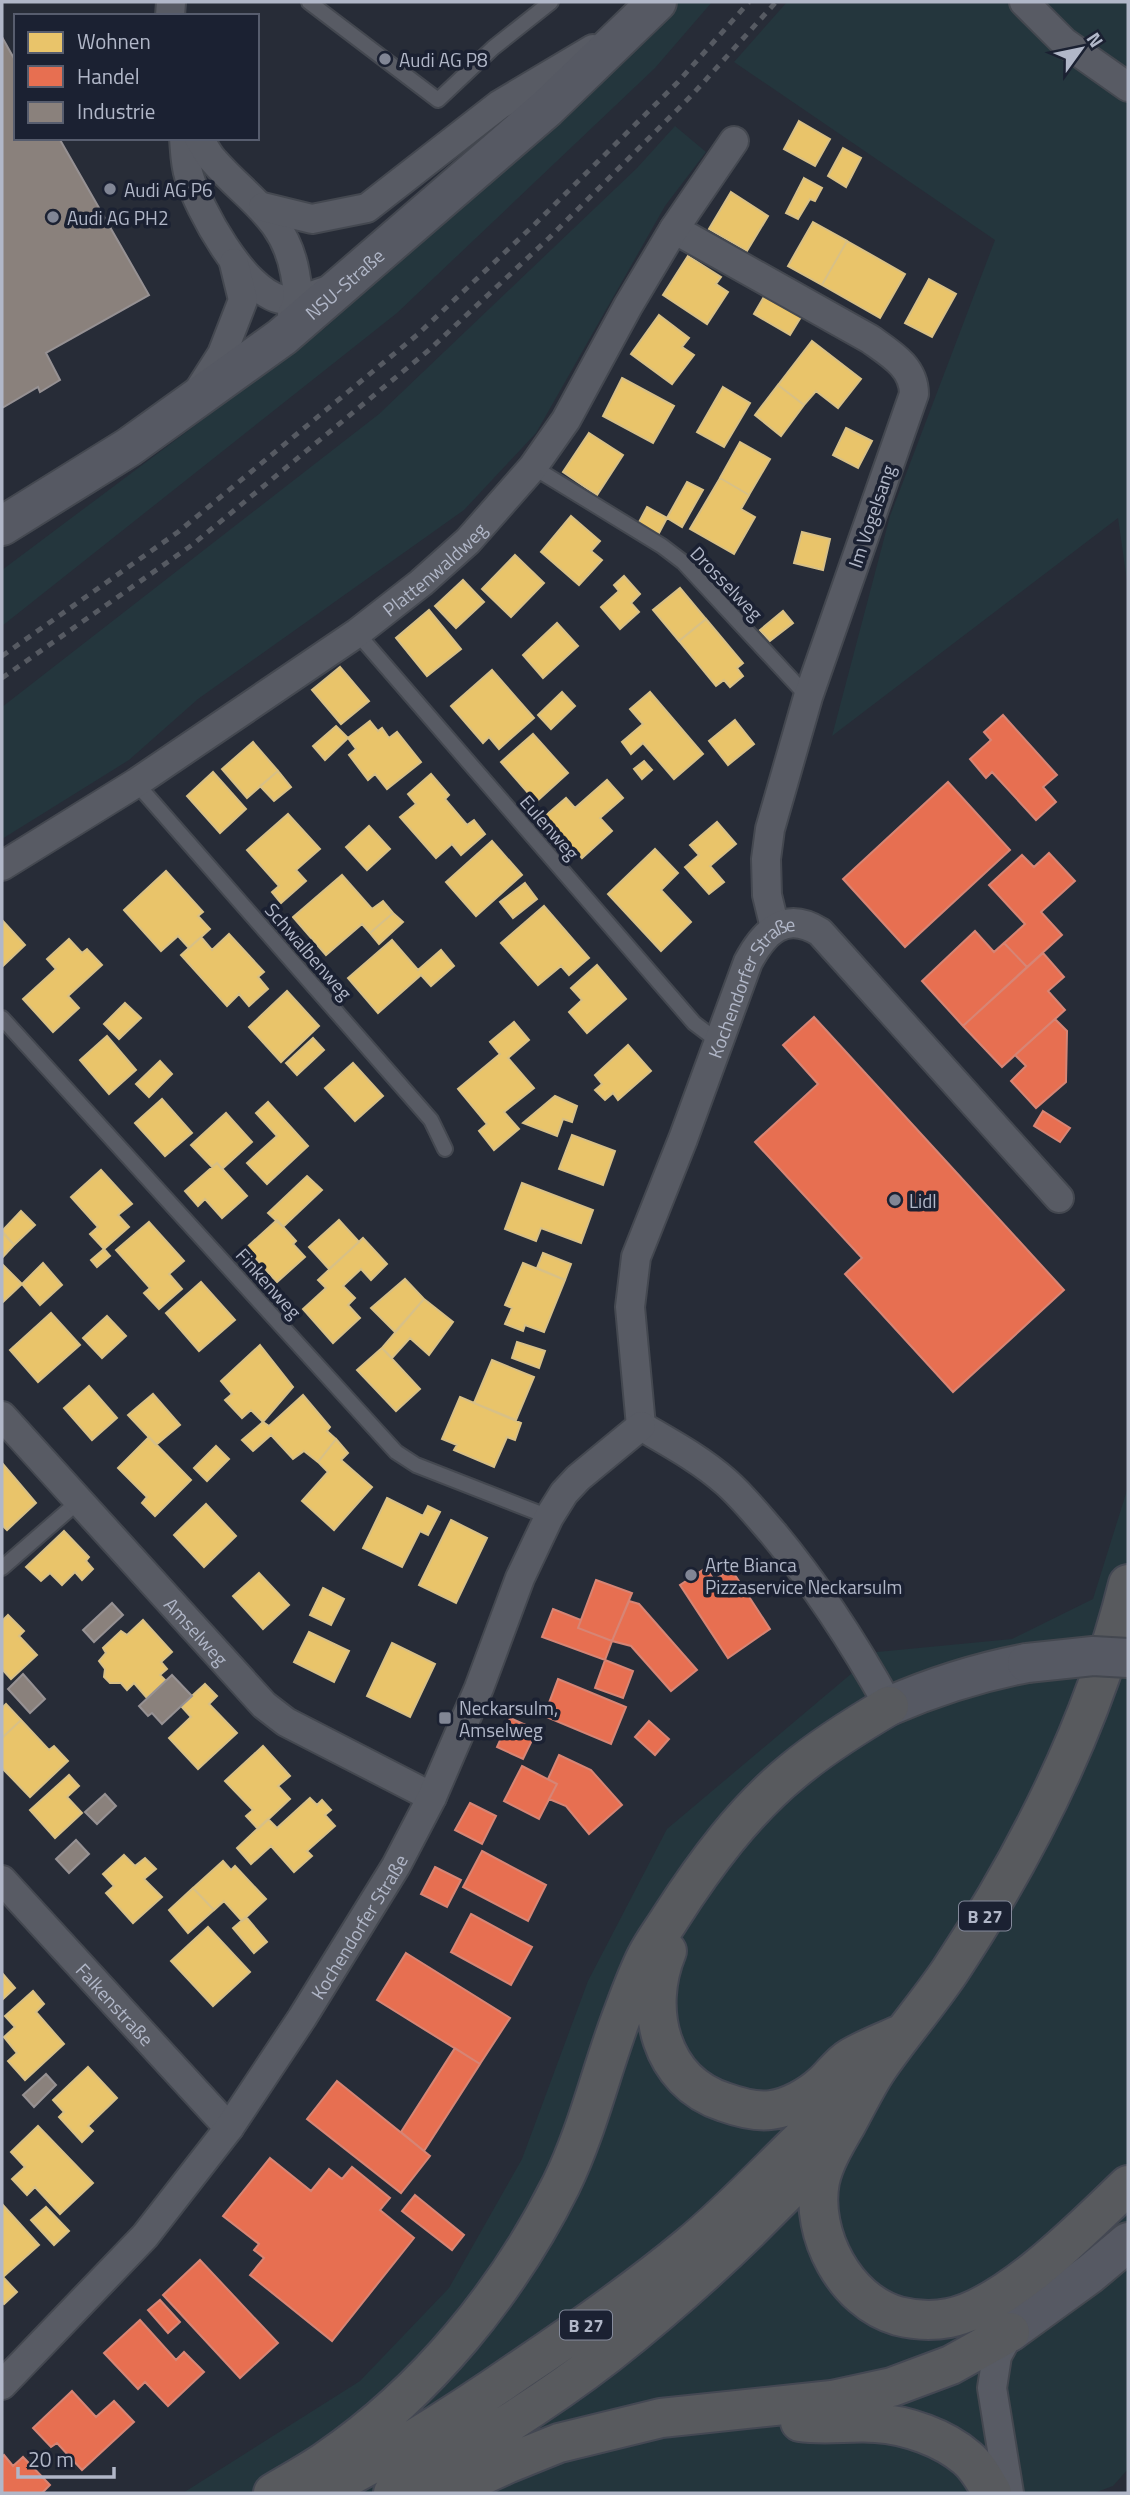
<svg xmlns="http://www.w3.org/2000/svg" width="1130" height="2495" font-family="'Titillium Web',sans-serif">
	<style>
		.green { fill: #24363d }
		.homes { fill: #e9c46a; stroke: #d8c086; stroke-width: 2 }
		.shops { fill: #e76f51; stroke: #d78575; stroke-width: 2 }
		.industry { fill: #8a817c; stroke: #969193; stroke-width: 2 }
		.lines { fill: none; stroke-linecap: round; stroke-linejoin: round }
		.lane-casing { stroke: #444850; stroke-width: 18 }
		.street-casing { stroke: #444850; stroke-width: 32 }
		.secondary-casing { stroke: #444850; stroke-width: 42 }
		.highway-casing { stroke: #444853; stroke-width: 42 }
		.lane { stroke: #585b64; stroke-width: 14 }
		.street { stroke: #585b64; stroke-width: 28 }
		.secondary { stroke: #565963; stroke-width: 38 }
		.highway { stroke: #585a5e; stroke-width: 38 }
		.rail { stroke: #565a62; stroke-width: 5; stroke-dasharray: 7 7; stroke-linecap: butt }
		.secondary-bridge-casing { stroke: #444850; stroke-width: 42; stroke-linecap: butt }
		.secondary-bridge { stroke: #565963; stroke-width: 38 }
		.poi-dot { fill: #818695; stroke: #1b2132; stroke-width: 2.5 }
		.labels { text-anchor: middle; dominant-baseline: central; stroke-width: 7; stroke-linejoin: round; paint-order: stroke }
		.shield { fill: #1b2132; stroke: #848a9b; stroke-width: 2 }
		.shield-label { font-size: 18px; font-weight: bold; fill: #b1b7c8 }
		.poi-label { font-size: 19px; fill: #b1b7c8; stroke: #1b2132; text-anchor: start }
		.street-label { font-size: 19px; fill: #b1b7c8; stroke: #1b2132 }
	</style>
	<rect width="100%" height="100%" fill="#272c37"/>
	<path class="green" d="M663 2H712L655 68 397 313 2 626V570L325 328Z
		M787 2H1128V588L1118 518 832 736 890 516 995 240 734 62Z
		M675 126 706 152 665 206 536 433 464 510 198 699 129 760 2 839V707L379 414 637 168Z
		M1128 1487V2469L1113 2486 1094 2493H183L360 2381 449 2288 522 2159 588 1981 667 1829 877 1652 1012 1639 1093 1599Z"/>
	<path class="homes" d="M799 121 830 139 815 166 784 149Z
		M843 148 861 158 846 187 828 176Z
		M804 178 822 188 815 201 810 199 798 219 786 213Z
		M731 192 768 216 747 251 709 229Z
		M813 222 847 241 822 285 788 266Z
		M847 241 905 274 880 318 822 285Z
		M688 256 721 277 716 284 728 292 707 324 663 295Z
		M929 279 956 294 932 337 905 323Z
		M768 290 804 312 790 335 754 314Z
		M659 315 689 338 682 347 694 355 672 384 631 354Z
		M812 341 861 379 838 408 816 391 804 405 778 385Z
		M622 378 674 406 653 443 603 416Z
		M778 385 804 405 781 436 755 415Z
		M723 387 750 403 724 447 697 432Z
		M846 428 872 441 858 468 833 455Z
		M589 433 623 455 597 495 563 472Z
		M740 442 770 459 749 495 720 478Z
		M720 478 749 495 741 509 755 517 734 554 690 529Z
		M687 482 703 490 682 527 667 518Z
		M647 507 667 518 658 535 638 524Z
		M571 516 600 541 591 551 602 560 579 585 541 552Z
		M802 532 830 539 823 570 794 563Z
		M515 555 544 583 511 617 482 589Z
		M624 576 640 594 631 603 639 612 620 629 601 607 619 591 614 585Z
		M463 580 484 602 456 628 435 606Z
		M680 588 706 619 679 641 653 610Z
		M429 610 461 649 427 676 396 638Z
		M783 611 793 623 770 641 760 630Z
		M706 619 743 663 737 668 743 676 730 687 724 680 716 686 679 641Z
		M557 623 578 646 543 678 523 655Z
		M340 667 369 701 341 724 312 690Z
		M492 670 534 718 499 749 489 737 483 743 451 706Z
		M562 692 575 706 551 729 538 715Z
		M650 692 703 754 674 779 643 743 631 754 622 742 643 724 630 709Z
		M735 720 754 744 728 765 709 741Z
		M370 721 378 731 382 728 389 738 397 732 421 762 387 789 375 774 368 780 349 755 356 749 348 738Z
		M336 726 348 738 325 760 313 746Z
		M533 734 568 773 536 802 501 762Z
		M253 742 278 771 247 798 222 769Z
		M644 761 652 770 642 779 634 769Z
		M278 771 291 787 274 801 260 786Z
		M213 772 246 809 220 833 187 796Z
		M431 774 449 795 445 799 467 825 474 820 485 834 461 855 452 844 436 858 400 817 416 804 408 794Z
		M607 780 623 798 600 818 612 831 582 858 545 816 566 798 575 808Z
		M288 814 320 849 296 870 306 881 281 903 272 892 279 886 247 850Z
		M717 822 736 844 710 866 724 882 709 894 685 867 699 855 690 845Z
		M369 826 390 849 367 870 346 847Z
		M492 841 522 875 476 916 446 882Z
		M655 849 678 873 661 890 691 922 661 951 608 894Z
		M166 871 203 912 198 916 210 929 189 948 178 936 161 951 124 910Z
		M342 875 372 909 383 901 393 913 370 933 362 924 326 955 293 917Z
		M525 883 537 899 513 918 500 902Z
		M544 906 589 958 569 975 561 966 538 985 501 943Z
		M393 913 403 922 379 944 370 933Z
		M2 920 25 945 2 967Z
		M229 934 264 972 258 977 268 989 249 1006 239 994 227 1006 181 955 201 937 212 950Z
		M69 939 82 953 87 949 102 965 68 996 79 1008 53 1032 23 999 56 969 47 959Z
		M392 940 418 970 441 950 454 966 431 986 421 975 378 1013 348 978Z
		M597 965 626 999 587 1033 569 1012 582 1000 571 988Z
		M287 991 319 1026 281 1062 249 1027Z
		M125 1003 141 1018 119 1039 104 1024Z
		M514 1022 529 1040 508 1058 534 1088 504 1112 519 1129 494 1150 479 1131 487 1124 458 1089 500 1054 490 1042Z
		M107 1036 136 1070 109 1094 80 1060Z
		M313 1038 324 1050 297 1075 286 1063Z
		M628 1045 651 1071 618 1100 613 1093 605 1100 595 1090 602 1084 595 1075Z
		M160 1061 172 1074 149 1097 136 1084Z
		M353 1063 383 1096 355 1121 325 1088Z
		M555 1096 577 1106 572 1122 563 1119 557 1136 523 1123Z
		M162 1099 192 1133 165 1156 135 1123Z
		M268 1102 308 1146 267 1184 247 1163 277 1136 256 1113Z
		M226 1113 252 1142 222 1169 217 1163 212 1167 191 1145Z
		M572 1135 615 1151 603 1185 559 1169Z
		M217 1163 247 1196 222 1218 205 1199 198 1206 185 1191Z
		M101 1170 132 1204 118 1215 129 1227 104 1249 90 1234 98 1227 71 1197Z
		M307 1176 322 1190 283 1227 268 1213Z
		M522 1183 593 1210 581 1243 541 1228 536 1241 505 1229Z
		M21 1211 35 1225 14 1245 2 1231Z
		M277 1220 296 1241 293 1244 305 1257 277 1282 246 1248Z
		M339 1220 359 1242 329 1269 309 1247Z
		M149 1222 184 1261 169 1274 182 1289 159 1309 144 1293 150 1288 116 1250Z
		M2 1232 14 1245 2 1258Z
		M363 1238 387 1264 371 1280 361 1269 343 1286 355 1298 348 1305 360 1318 333 1343 303 1309 326 1288 318 1280Z
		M104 1249 110 1256 97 1267 91 1260Z
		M543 1253 571 1264 565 1280 537 1268Z
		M43 1263 62 1285 40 1305 22 1284Z
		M523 1263 565 1280 544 1332 525 1325 523 1331 505 1324 512 1308 505 1305Z
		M2 1264 22 1284 2 1303Z
		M405 1279 424 1299 395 1332 371 1308Z
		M201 1282 235 1320 199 1351 166 1313Z
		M424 1299 453 1322 429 1355 410 1338 392 1358 382 1348Z
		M51 1313 80 1345 38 1382 10 1350Z
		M107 1316 126 1336 102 1358 83 1338Z
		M517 1342 545 1351 539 1368 512 1358Z
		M260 1345 293 1387 263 1422 251 1410 242 1418 225 1400 232 1394 221 1381Z
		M382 1348 420 1389 396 1411 357 1370Z
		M492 1360 534 1377 516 1420 474 1403Z
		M89 1386 117 1418 92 1440 64 1408Z
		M153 1394 180 1425 156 1445 128 1415Z
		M303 1395 330 1427 327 1431 336 1439 318 1462 304 1451 293 1459 271 1435 253 1451 242 1440 263 1422 269 1426Z
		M460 1397 521 1423 515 1440 507 1437 494 1467 454 1450 457 1445 442 1439Z
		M149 1437 191 1480 155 1516 142 1503 147 1497 118 1468Z
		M336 1439 348 1453 341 1460 372 1487 334 1530 302 1501 328 1472 318 1462Z
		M216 1446 229 1459 207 1481 194 1468Z
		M2 1463 36 1503 7 1530 2 1525Z
		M387 1498 423 1516 428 1506 440 1512 428 1535 420 1531 402 1567 363 1548Z
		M206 1504 236 1536 204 1567 174 1535Z
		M451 1520 487 1538 456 1603 419 1585Z
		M64 1531 89 1557 86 1561 93 1569 82 1580 75 1572 62 1585 50 1573 41 1581 26 1567Z
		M259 1573 289 1605 263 1629 233 1596Z
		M323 1588 344 1599 331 1625 310 1615Z
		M8 1615 24 1631 19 1636 37 1655 11 1679 2 1669V1621Z
		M143 1620 172 1652 161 1662 167 1669 160 1675 166 1681 147 1698 134 1683 127 1690 121 1683H110L104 1677 105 1669 99 1661 106 1653 103 1648 121 1631 127 1635Z
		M309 1632 349 1651 334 1682 294 1662Z
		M392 1643 435 1664 410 1717 367 1696Z
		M205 1684 217 1696 209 1704 237 1733 198 1769 169 1738 191 1717 181 1706Z
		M6 1704 21 1720 2 1738V1708Z
		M21 1720 49 1750 54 1746 68 1761 30 1797 2 1768V1738Z
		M263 1746 290 1776 278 1786 290 1799 258 1829 246 1816 253 1810 225 1781Z
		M69 1775 79 1786 67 1797 82 1813 55 1838 30 1810Z
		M310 1798 317 1805 322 1800 331 1810 325 1815 335 1826 307 1851 312 1856 294 1872 271 1846 251 1864 237 1848 268 1819 277 1828Z
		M124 1855 135 1866 145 1858 156 1869 144 1879 162 1897 133 1923 106 1893 114 1886 103 1874Z
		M223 1861 231 1870 235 1866 266 1899 242 1921 224 1901 214 1910 193 1888Z
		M193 1888 214 1910 188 1933 169 1910Z
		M246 1917 267 1942 254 1953 233 1928Z
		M208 1927 250 1972 213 2006 171 1961Z
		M2 1973 15 1988 2 2000Z
		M33 1991 44 2004 36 2012 64 2044 25 2080 8 2061 17 2053 4 2037 15 2027 5 2016Z
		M88 2067 117 2098 88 2126 93 2131 82 2142 59 2117 64 2112 53 2100Z
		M38 2126 93 2183 60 2214 35 2187 27 2195 12 2179 25 2167 11 2152Z
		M2 2204 39 2245 3 2277 17 2292 4 2304 2 2302Z
		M46 2207 69 2231 54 2245 31 2220Z"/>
	<path class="shops" d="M1003 715 1057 775 1043 787 1056 802 1036 820 992 772 986 778 970 759 991 740 984 732Z
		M948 782 1010 850 905 947 843 879Z
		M1049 853 1075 881 1041 912 1062 935 1027 967 1004 943 1025 924 989 885 1022 855 1034 867Z
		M975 931 994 952 1004 943 1027 967 963 1026 922 981Z
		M1043 953 1064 977 1048 991 1065 1010 1002 1067 963 1026Z
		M814 1017 1064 1290 953 1392 845 1274 862 1258 755 1142 818 1084 783 1045Z
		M1055 1019 1067 1031 1066 1082 1036 1108 1011 1081 1026 1066 1015 1055Z
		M1043 1111 1070 1128 1060 1142 1034 1126Z
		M706 1568 714 1580 731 1569 770 1629 728 1658 680 1585Z
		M596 1580 632 1593 612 1641 578 1628Z
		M629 1601 639 1604 697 1670 671 1691 631 1646 612 1641Z
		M553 1609 581 1620 578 1628 612 1641 605 1660 542 1637Z
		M605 1660 633 1671 623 1698 595 1688Z
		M558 1679 626 1707 611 1744 544 1716Z
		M510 1718 537 1730 523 1759 497 1747Z
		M649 1721 669 1739 655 1755 635 1737Z
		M559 1755 591 1770 622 1805 589 1834 566 1806 549 1799 557 1784 548 1779Z
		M522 1766 557 1784 539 1819 504 1801Z
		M470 1803 496 1816 482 1844 455 1830Z
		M482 1851 546 1885 528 1921 463 1887Z
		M435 1867 461 1880 447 1907 421 1894Z
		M471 1914 532 1947 511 1985 451 1952Z
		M406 1953 510 2018 480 2064 377 2000Z
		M455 2048 480 2064 424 2151 401 2132Z
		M337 2081 430 2156 401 2193 307 2119Z
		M270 2158 311 2191 329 2169 342 2179 352 2167 390 2198 380 2210 414 2238 332 2341 250 2275 264 2258 254 2250 259 2244 223 2216Z
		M415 2195 464 2235 452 2250 402 2211Z
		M200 2260 278 2343 240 2378 163 2295Z
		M160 2300 180 2322 168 2333 148 2310Z
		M140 2320 176 2360 184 2352 204 2372 168 2406 145 2382 138 2389 104 2353Z
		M72 2391 96 2417 114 2401 134 2422 82 2470 57 2443 51 2447 33 2428Z
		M4 2455 13 2466 23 2457 50 2485 42 2493H2V2457Z"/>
	<path class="industry" d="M2 37 16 62V138H59L149 295 46 353 60 380 40 392 38 387 2 408Z
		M112 1603 123 1615 94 1642 83 1630Z
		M23 1674 45 1699 30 1713 8 1689Z
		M172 1675 192 1696 162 1724 152 1713 148 1716 139 1706Z
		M105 1794 116 1806 97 1824 85 1812Z
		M76 1840 89 1854 69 1873 56 1859Z
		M46 2074 56 2085 34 2107 23 2095Z"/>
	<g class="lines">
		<g class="lane-casing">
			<path id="lane" d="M309 2 438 100 493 48 551 2
				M533 467 662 546 683 562 808 697
				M357 633 694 1023 719 1042
				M136 783 431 1120 445 1149
				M2 1018 396 1452 416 1465 549 1517
				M2 1568 79 1501"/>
		</g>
		<g class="street-casing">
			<g id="street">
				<path d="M1024 2 1064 42 1128 87"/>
				<path d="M170 16 171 2"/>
				<path d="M184 138C185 150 185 164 189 176 199 210 243 290 280 299 297 303 316 294 332 289"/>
				<path d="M199 138C204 146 208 155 214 161 248 200 285 217 295 273 298 293 301 296 292 315"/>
				<path d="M263 207 312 219 367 208 499 105 593 49"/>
				<path d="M674 229 870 339C891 354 914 367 914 394L808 697 770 829 766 859 767 895 775 928"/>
				<path d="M199 390 222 354 243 300 234 263"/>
				<path id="s1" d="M2 866 136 783 357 633 421 583 468 541 533 467 566 420 628 306 674 229 734 141"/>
				<path id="s2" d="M2 1416 264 1705 286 1722 432 1797"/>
				<path id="s3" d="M641 1426 630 1307 636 1257 683 1139 748 962C764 932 785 910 820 932L1059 1198"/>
				<path d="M641 1426C670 1443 700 1459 726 1482 743 1497 758 1516 773 1533 818 1587 855 1645 889 1706"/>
				<path id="s4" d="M2 1880 229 2128"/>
				<path id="s5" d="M2 2385 145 2236 229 2128 302 2018 396 1866 432 1797 479 1688 520 1578 549 1517 564 1493 578 1478 641 1426"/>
				<path d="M1009 2493 992 2388 997 2356 1010 2332"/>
			</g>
		</g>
		<g class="secondary-casing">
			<g id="secondary">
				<path id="s6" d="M2 526 129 447 282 337 547 108 657 2"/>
				<path d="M889 1706C935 1686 979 1672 1027 1663"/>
				<path d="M1010 2332 1090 2274 1128 2242"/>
			</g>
		</g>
		<g class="highway-casing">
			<path id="highway" d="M1128 1584C1094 1722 1028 1853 950 1971 927 2005 899 2037 876 2071 865 2088 856 2107 846 2125 836 2142 824 2162 820 2181 810 2234 845 2301 898 2316 914 2320 933 2321 949 2318 1008 2306 1085 2226 1128 2185
				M667 1951C643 2009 660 2081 724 2102 738 2107 756 2112 771 2110 789 2108 810 2096 823 2084 832 2076 840 2064 850 2058 865 2049 883 2042 899 2035
				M800 2422C825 2426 851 2421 876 2423 907 2425 944 2438 967 2458 978 2467 985 2481 992 2493
				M273 2493C291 2482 310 2472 327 2460 427 2391 507 2293 561 2185 587 2132 600 2075 620 2021 628 2000 636 1977 646 1957 653 1943 663 1930 671 1917 705 1864 744 1811 793 1771 823 1746 855 1726 889 1706
				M317 2493C388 2458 456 2414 521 2369 579 2330 636 2290 689 2246 748 2197 797 2138 856 2089
				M393 2493C467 2450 541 2406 608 2354 684 2294 754 2229 819 2158
				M444 2493 507 2464 559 2443 661 2418 832 2400 892 2387 951 2365 1010 2332"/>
		</g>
		<use href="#lane" class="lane"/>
		<use href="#street" class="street"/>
		<use href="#secondary" class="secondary"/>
		<use href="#highway" class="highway"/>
		<path class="rail" d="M2 656 178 532 417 335 535 224 678 82 749 2
			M2 678 192 545 429 350 549 238 692 95 776 2"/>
		<g class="secondary-bridge-casing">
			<path id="secondary-bridge" d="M1027 1663 1093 1656 1128 1658"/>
		</g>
		<use href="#secondary-bridge" class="secondary-bridge"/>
	</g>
	<g class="poi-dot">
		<circle cx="385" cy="59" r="7"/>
		<circle cx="110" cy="189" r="7"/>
		<circle cx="53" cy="217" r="7"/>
		<circle cx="895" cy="1200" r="7"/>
		<circle cx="691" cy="1575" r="7"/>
		<rect x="438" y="1711" width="14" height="14" rx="3.5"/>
	</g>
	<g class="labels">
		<g class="shield">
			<rect x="959" y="1901.5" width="52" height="29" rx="5"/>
			<rect x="560" y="2310.5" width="52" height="29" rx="5"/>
		</g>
		<g class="shield-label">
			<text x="985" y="1916">B 27</text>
			<text x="586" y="2325">B 27</text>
		</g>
		<g class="poi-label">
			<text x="399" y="59">Audi AG P8</text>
			<text x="124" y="189">Audi AG P6</text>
			<text x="67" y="217">Audi AG PH2</text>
			<text x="909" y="1200">Lidl</text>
			<text x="705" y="1564">Arte Bianca<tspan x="705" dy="22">Pizzaservice Neckarsulm</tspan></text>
			<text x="459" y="1707">Neckarsulm,<tspan x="459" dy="22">Amselweg</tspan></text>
		</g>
		<g class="street-label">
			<text stroke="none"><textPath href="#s6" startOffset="420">NSU-Straße</textPath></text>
			<text transform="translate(871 516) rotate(-71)">Im Vogelsang</text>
			<text stroke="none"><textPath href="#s1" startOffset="525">Plattenwaldweg</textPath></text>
			<text transform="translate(727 583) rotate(46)">Drosselweg</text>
			<text transform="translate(550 827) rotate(49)">Eulenweg</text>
			<text transform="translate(309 951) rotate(49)">Schwalbenweg</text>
			<text stroke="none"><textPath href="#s3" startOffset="467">Kochendorfer Straße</textPath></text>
			<text transform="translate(269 1283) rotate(48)">Finkenweg</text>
			<text stroke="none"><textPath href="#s2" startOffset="290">Amselweg</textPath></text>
			<text stroke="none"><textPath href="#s5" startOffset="583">Kochendorfer Straße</textPath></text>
			<text stroke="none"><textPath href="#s4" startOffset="168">Falkenstraße</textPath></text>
		</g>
	</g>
	<rect width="1130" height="2495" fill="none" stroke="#b1b7c8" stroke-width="7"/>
	<rect x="14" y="14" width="245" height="126" fill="#1b2132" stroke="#575d6e" stroke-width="2"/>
	<rect x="28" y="32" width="35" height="21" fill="#e9c46a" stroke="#575d6e" stroke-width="2"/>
	<text x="77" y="49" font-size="21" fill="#b1b7c8">Wohnen</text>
	<rect x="28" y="66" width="35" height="21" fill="#e76f51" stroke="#575d6e" stroke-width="2"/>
	<text x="77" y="84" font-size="21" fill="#b1b7c8">Handel</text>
	<rect x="28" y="102" width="35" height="21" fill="#8a817c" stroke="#575d6e" stroke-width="2"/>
	<text x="77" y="119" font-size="21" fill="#b1b7c8">Industrie</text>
	<g transform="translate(1081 49) rotate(57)" stroke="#1b2132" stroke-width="5" paint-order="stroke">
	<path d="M0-5L12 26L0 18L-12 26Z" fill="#b1b7c8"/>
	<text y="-10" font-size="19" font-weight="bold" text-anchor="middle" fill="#b1b7c8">N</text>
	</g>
	<path d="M18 2467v10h96v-10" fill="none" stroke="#b1b7c8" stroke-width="3.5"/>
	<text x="28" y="2467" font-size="21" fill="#b1b7c8" stroke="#1b2132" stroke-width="5" paint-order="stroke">20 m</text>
</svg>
